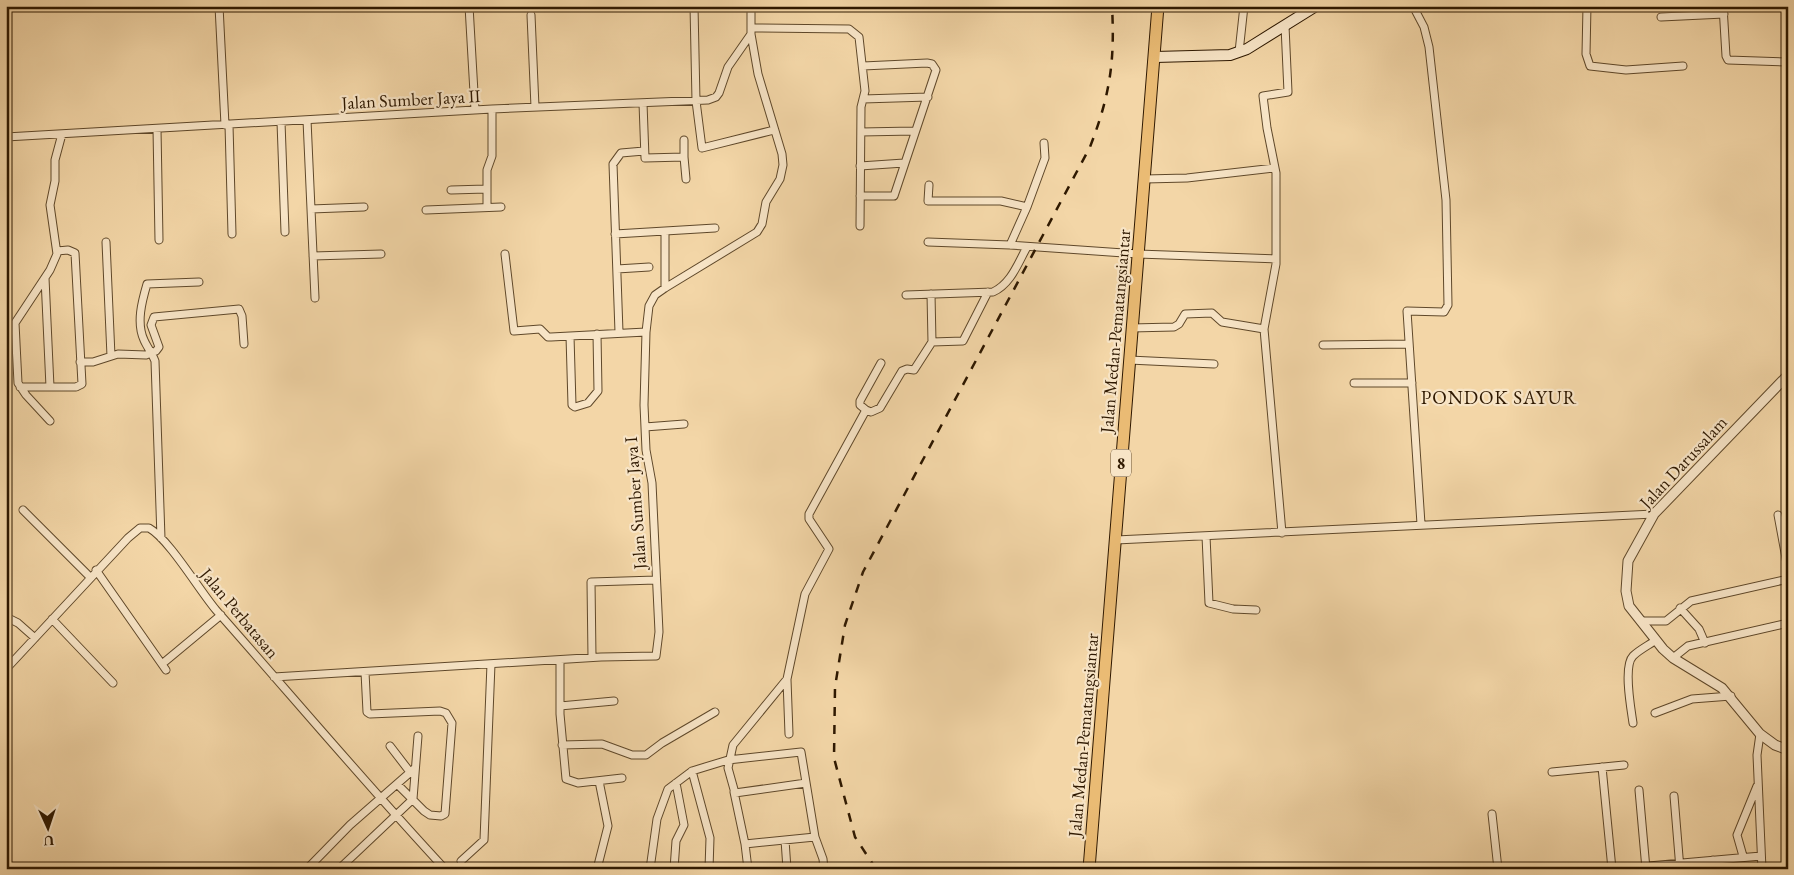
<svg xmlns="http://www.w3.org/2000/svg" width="1794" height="875" font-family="'EB Garamond',serif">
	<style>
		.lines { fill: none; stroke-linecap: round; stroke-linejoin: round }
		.minor-casing { stroke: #5f482a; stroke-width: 9 }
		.tertiary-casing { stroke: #5f482a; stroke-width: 11 }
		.secondary-casing { stroke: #2e1800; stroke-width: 12 }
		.trunk-casing { stroke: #2e1800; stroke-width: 13 }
		.minor { stroke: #f7e4c6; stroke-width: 7 }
		.tertiary { stroke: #f7e4c6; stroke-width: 9 }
		.secondary { stroke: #f7e4c6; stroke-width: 10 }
		.trunk { stroke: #eabb74; stroke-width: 11 }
		.rail { stroke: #2e1800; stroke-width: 2.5; stroke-dasharray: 9 9; stroke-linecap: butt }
		.labels { text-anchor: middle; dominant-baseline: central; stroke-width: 4.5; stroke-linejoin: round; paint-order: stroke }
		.shield { fill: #f7e4c6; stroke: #6a553b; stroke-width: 1 }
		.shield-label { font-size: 16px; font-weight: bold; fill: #2e1800 }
		.street-label { font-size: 18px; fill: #2e1800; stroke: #f7e4c6 }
		.neighbourhood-label { font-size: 19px; letter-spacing: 1px; fill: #2e1800; stroke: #f7e4c6 }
	</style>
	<rect width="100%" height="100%" fill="#f3d6a7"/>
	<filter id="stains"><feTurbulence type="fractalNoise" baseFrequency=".004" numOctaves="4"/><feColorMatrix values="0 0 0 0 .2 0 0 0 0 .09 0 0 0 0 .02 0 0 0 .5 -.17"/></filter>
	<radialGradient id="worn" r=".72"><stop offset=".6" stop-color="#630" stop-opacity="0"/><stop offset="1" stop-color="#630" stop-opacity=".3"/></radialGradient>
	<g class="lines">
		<g class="minor-casing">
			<path id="minor" d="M219 6 225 125
				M469 6 475 110
				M694 6 696 101 702 148 774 130
				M1413 6 1424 27 1429 47 1446 200 1448 305 1444 312 1407 311 1421 524
				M1587 6 1586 54 1590 66 1626 70 1683 66
				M1723 6 1726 56 1728 60 1788 62
				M531 15 535 107
				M1661 17 1724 14
				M752 28 849 29 859 37 865 91 861 107 860 226
				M1239 52 1244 6
				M863 99 928 97
				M643 103 645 158 684 157V140
				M307 120 315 298
				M281 122 285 232
				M229 125 232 234
				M157 129 159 240
				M861 132 914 131
				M6 137 492 109 708 100 716 97 719 93 728 67 751 34V6
				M684 157 686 179
				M860 166 904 163
				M1145 179 1187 178 1275 168
				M929 185 928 201H1001L1027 207 1010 245
				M451 190 486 189
				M860 196H894L936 70 932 64 927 63 863 66
				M487 207V170L492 156V109
				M1027 207 1045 158 1044 143
				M311 209 364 207
				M426 210 501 207
				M665 232V288
				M615 234 715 228
				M106 242 111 356
				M928 242 1010 245 1138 254 1276 259
				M505 254 514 331 540 329 548 337H551L646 332
				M313 256 381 254
				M617 269 649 267
				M45 278 50 387
				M931 294 932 342 963 341 988 292
				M906 295 993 292C1011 284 1018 263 1027 247
				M1131 328 1174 327 1179 324 1185 314 1212 313 1222 322 1264 329
				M619 332 613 164 621 153 644 151
				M570 336 572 405 575 407 588 403 598 391 597 334
				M1323 345 1409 344
				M1129 360 1214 364
				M80 362H93L118 354 146 355 156 351 159 347 151 325 154 317 239 309 242 316 244 344
				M1354 383H1412
				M20 387H76L82 384 75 253 68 250 57 251
				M866 410 860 405V401L881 363
				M50 421 26 395 18 383 15 323 50 270 57 254 50 205 55 181V160L62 134
				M645 427 684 424
				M23 510 90 577
				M1778 515 1788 569
				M1282 533 1264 329 1276 264V173L1267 128 1263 96 1288 92 1285 26
				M1206 536 1209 603 1233 609 1256 610
				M161 538 155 361C152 353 147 347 144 340 136 323 142 301 147 284L199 282
				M1116 540 1654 514
				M96 570 166 670
				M1680 608 1699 629 1705 643
				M6 617 18 623 35 638
				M52 619 113 683
				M1641 621H1666L1691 601 1788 579
				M592 657 591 582 656 580
				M1673 658 1688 646 1788 623
				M560 660V714L566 779 578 783 622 778
				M162 664 221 615
				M6 669 128 538 140 528H149C169 539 199 590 216 610 292 696 366 784 445 869
				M365 672 367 712 370 714 440 711 446 713 452 723 445 814 441 816 430 815 424 811 397 784
				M274 677 601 657 656 656 659 632 652 483 646 450 644 405 646 332 649 306 655 295 665 288 757 232 762 224 766 202 780 179 783 165 782 154 758 74 751 34
				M787 680 789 734
				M560 706 614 701
				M1655 713 1692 699 1731 696
				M1633 723C1631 709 1623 666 1633 656 1639 650 1649 645 1656 640
				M1760 734 1757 755 1762 869
				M562 745 602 744 632 755H646L662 743 715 712
				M390 746 410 772
				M1602 767 1612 869
				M692 771 710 838 709 869
				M1552 772 1624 765
				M806 783 735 793 728 768 733 745 787 679 805 594 829 549 809 519V514L866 410 871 412 880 408 902 371 907 369 914 370 932 342
				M1639 790 1646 869
				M734 792 745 844 748 869
				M1674 796 1680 869
				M1492 814 1498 869
				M785 840 787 869
				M745 844 815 837
				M1743 856 1737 835 1757 786
				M1713 860V869
				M461 861 484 840 491 664
				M307 869 350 825 414 769
				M339 869 413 799 418 736
				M597 869 608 826 599 781
				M650 869 657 819 668 789 692 771 728 760 801 752 815 837 823 859 824 869
				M674 869 676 841 684 825 676 783
				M1615 869 1761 856"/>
		</g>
		<g class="tertiary-casing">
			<path id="tertiary" d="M1788 375 1654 514 1628 561 1626 591 1629 606 1663 649 1673 658 1722 688 1760 734 1775 745 1788 750"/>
		</g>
		<g class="secondary-casing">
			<path id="secondary" d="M1155 57 1230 55 1247 49 1316 6"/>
		</g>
		<g class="trunk-casing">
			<path id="trunk" d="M1089 869 1158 6"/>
		</g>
		<use href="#minor" class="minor"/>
		<use href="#tertiary" class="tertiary"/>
		<use href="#secondary" class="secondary"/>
		<use href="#trunk" class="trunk"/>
		<path class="rail" d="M876 869 855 837 834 758 835 687 845 625 863 572 1090 147C1110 95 1115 62 1112 6"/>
	</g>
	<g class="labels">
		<rect class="shield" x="1111" y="449.5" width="20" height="27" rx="4"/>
		<g class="shield-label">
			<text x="1121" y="463">8</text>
		</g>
		<g class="street-label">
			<text transform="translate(411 99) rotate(-3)">Jalan Sumber Jaya II</text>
			<text transform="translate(1115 331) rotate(-85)">Jalan Medan-Pematangsiantar</text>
			<text transform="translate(1683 462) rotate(-47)">Jalan Darussalam</text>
			<text transform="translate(635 503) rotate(-94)">Jalan Sumber Jaya I</text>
			<text transform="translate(240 613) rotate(50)">Jalan Perbatasan</text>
			<text transform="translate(1083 735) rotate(-85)">Jalan Medan-Pematangsiantar</text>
		</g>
		<g class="neighbourhood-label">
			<text x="1499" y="397">PONDOK SAYUR</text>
		</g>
	</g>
	<rect width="1794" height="875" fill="none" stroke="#f3d6a7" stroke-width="25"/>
	<rect x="8" y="8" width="1779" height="860" fill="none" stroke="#2e1800" stroke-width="2.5"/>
	<rect x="12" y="12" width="1769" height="850" fill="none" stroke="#2e1800"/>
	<g transform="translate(48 828) rotate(177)" stroke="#f7e4c6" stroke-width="4" paint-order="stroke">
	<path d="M0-4L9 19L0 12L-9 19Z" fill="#2e1800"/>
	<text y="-8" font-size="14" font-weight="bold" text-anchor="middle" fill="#2e1800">U</text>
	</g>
	<rect width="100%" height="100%" filter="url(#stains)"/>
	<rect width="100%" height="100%" fill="url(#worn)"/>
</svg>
